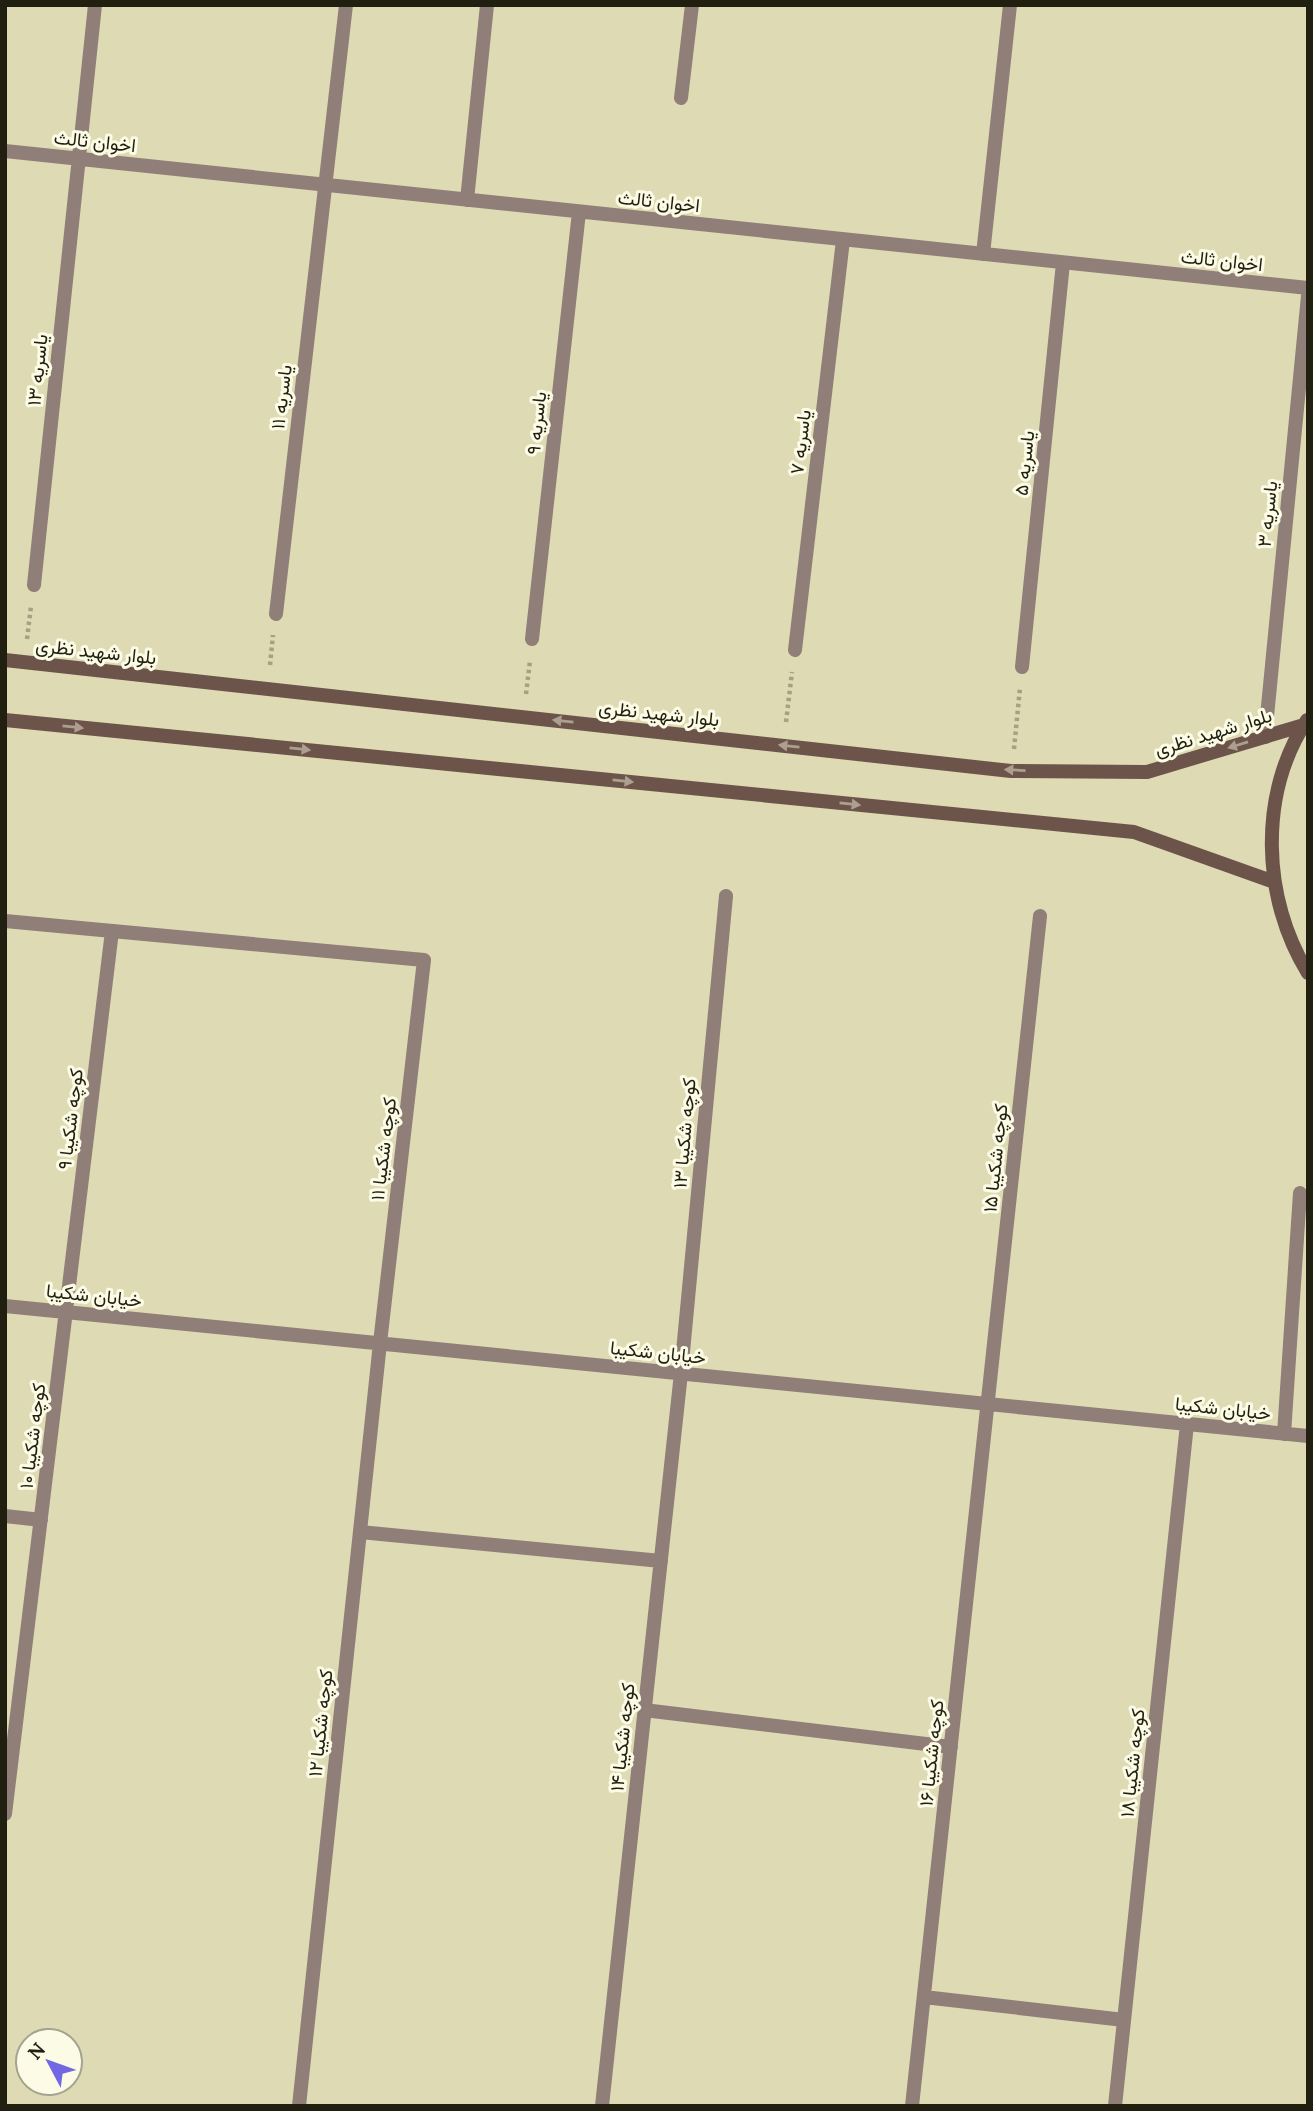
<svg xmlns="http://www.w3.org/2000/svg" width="1313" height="2111" font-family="Lora,Vazirmatn,serif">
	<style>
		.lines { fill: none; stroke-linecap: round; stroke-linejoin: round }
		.path { stroke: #a5a282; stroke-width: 4.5; stroke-dasharray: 3.5 3.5; stroke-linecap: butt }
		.street { stroke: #907e78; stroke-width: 14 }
		.secondary { stroke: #6c544a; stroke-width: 14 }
		.oneway { fill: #ad9f90 }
		.labels { text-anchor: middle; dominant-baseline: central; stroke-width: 6; stroke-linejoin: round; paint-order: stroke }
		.street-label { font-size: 19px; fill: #211f10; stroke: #fcfbe6 }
	</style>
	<rect width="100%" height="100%" fill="#dedab3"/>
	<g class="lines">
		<path class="path" d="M27 639 31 606
			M270 665 273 635
			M526 694 530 661
			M786 722 792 672
			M1014 749 1020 688"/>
		<path class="street" d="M681 98 692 5
			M5 151 1308 288
			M467 200 487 5
			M983 254 1010 5
			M34 585 95 5
			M276 614 346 5
			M532 639 579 212
			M795 650 843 240
			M1022 667 1063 263
			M1265 737 1308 296
			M5 921 424 960 380 1343 299 2106
			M5 1306 1308 1436
			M1284 1434 1300 1193
			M5 1516 41 1520
			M360 1532 661 1561
			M644 1710 951 1747
			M5 1814 112 931
			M924 1997 1124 2020
			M602 2106 681 1373 726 896
			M912 2106 1040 916
			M1115 2106 1187 1424"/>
		<path class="secondary" d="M5 660 1011 771 1147 772 1304 725
			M5 720 1134 832 1274 882
			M1307 720C1258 794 1262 899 1308 973"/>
	</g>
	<defs><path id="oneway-solid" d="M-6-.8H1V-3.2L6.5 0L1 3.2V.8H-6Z" transform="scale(1.75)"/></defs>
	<g class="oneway">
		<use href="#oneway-solid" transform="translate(563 721) rotate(-174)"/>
		<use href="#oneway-solid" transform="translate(73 727) rotate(6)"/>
		<use href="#oneway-solid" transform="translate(1238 745) rotate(163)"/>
		<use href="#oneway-solid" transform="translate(789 746) rotate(-174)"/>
		<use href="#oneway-solid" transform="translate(300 749) rotate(6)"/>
		<use href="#oneway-solid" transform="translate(1015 770) rotate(-177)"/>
		<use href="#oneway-solid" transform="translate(623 781) rotate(6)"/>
		<use href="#oneway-solid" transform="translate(850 804) rotate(6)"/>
	</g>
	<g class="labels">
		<g class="street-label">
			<text transform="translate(95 141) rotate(6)">اخوان ثالث</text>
			<text transform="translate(659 201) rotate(6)">اخوان ثالث</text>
			<text transform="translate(1222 260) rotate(6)">اخوان ثالث</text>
			<text transform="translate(37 370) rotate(-84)">یاسریه ۱۳</text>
			<text transform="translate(281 397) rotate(-83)">یاسریه ۱۱</text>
			<text transform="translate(536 423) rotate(-84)">یاسریه ۹</text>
			<text transform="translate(800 442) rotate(-83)">یاسریه ۷</text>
			<text transform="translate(1024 463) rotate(-84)">یاسریه ۵</text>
			<text transform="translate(1267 514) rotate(-84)">یاسریه ۳</text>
			<text transform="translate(96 651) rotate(6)">بلوار شهید نظری</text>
			<text transform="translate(659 713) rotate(6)">بلوار شهید نظری</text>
			<text transform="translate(1213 732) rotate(-17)">بلوار شهید نظری</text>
			<text transform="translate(70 1119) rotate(-83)">کوچه شکیبا ۹</text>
			<text transform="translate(684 1133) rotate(-85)">کوچه شکیبا ۱۳</text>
			<text transform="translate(383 1149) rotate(-83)">کوچه شکیبا ۱۱</text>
			<text transform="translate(995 1158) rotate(-84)">کوچه شکیبا ۱۵</text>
			<text transform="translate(94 1295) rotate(6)">خیابان شکیبا</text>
			<text transform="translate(658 1352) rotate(6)">خیابان شکیبا</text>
			<text transform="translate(1223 1408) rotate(6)">خیابان شکیبا</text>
			<text transform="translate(32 1436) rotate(-83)">کوچه شکیبا ۱۰</text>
			<text transform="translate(320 1723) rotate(-84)">کوچه شکیبا ۱۲</text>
			<text transform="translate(622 1737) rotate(-84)">کوچه شکیبا ۱۴</text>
			<text transform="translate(931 1753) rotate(-84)">کوچه شکیبا ۱۶</text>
			<text transform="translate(1132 1763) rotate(-84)">کوچه شکیبا ۱۸</text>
		</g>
	</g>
	<rect width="1313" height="2111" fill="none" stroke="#211f10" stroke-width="14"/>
	<g transform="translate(49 2062) rotate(311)"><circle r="33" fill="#fcfbe6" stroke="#a4a390" stroke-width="2"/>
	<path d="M0-5L12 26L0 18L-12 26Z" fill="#7268e3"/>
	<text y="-10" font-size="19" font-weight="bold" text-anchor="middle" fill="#211f10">N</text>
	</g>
</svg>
